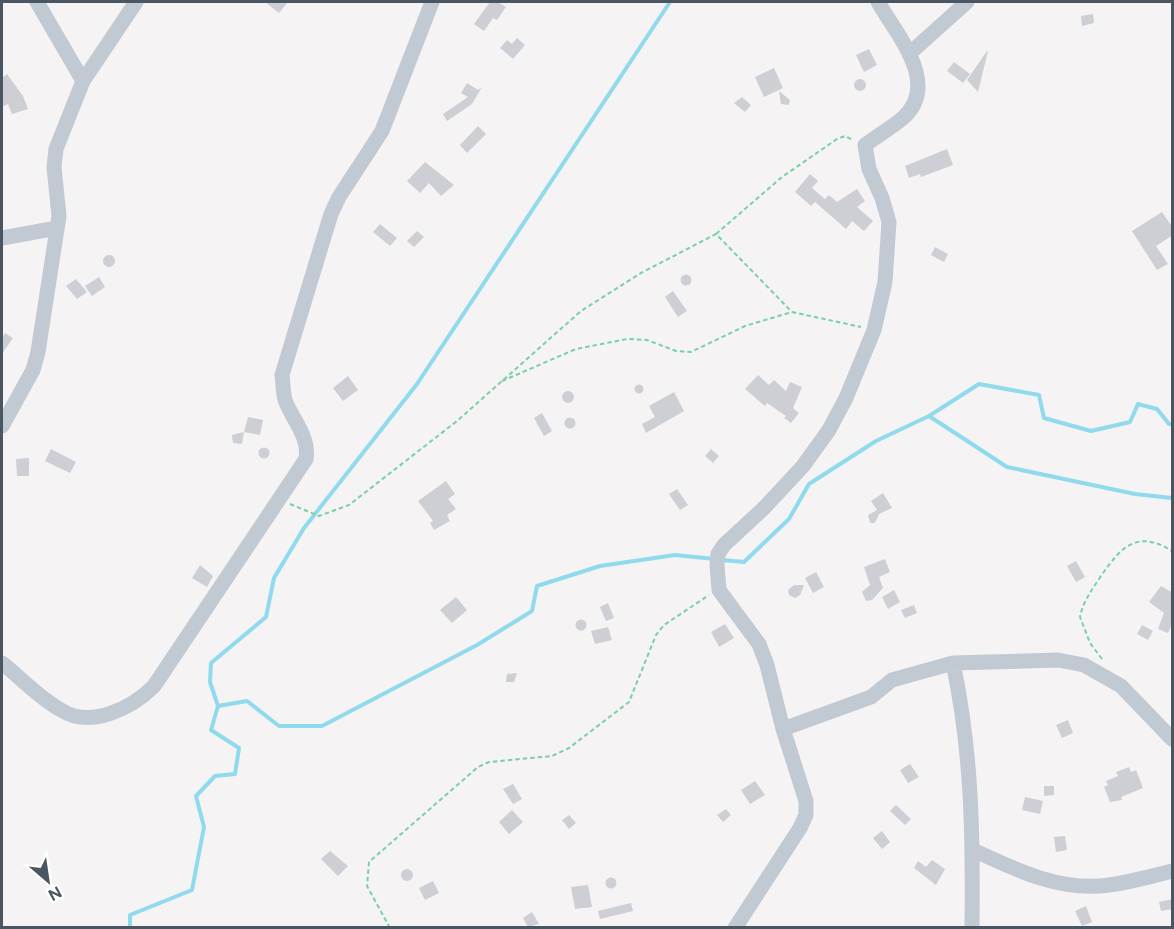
<svg xmlns="http://www.w3.org/2000/svg" width="1174" height="929" font-family="Figtree,sans-serif">
	<style>
		.lines { fill: none; stroke-linecap: round; stroke-linejoin: round }
		.stream { stroke: #90daee; stroke-width: 4 }
		.building { fill: #cdcfd5 }
		.path { stroke: #7ad0a6; stroke-width: 2; stroke-dasharray: 4.5 3; stroke-linecap: butt }
		.minor { stroke: #c1cad2; stroke-width: 15 }
	</style>
	<rect width="100%" height="100%" fill="#f5f3f3"/>
	<g class="lines">
		<path class="stream" d="M929 416 1007 467 1135 494 1172 498
			M722 560 744 562 789 519 809 484 876 441 929 416 979 384 1039 395 1044 418 1091 431 1130 422 1138 404 1157 409 1169 424H1172
			M218 706 210 682 211 663 266 617 274 578 304 528 417 384 670 2
			M130 928V915L192 890 204 827 196 796 215 776 235 774 239 748 211 730 218 706 247 701 279 726H322L477 645 532 611 537 586 600 566 675 555 715 559"/>
	</g>
	<path class="building" d="M265 2H288L279 13Z
		M490 2H498L506 7 497 20 493 18 484 31 474 24Z
		M1093 14 1094 23 1082 26 1081 16Z
		M517 38 525 45 513 59 500 48 507 40 512 44Z
		M869 49 877 65 864 72 856 55Z
		M987 51H988L978 92 967 80Z
		M954 62 970 74 963 83 947 71Z
		M774 68 783 88 764 97 755 77Z
		M7 74 23 96 28 109 12 114 8 104 2 107V78Z
		M854 85a6 6 0 1 1 12 0a6 6 0 1 1-12 0Z
		M467 83 478 90 482 87 472 104 447 121 443 114 468 97 461 93Z
		M779 91 790 100 789 105 781 104Z
		M742 97 751 105 745 112 734 103Z
		M478 126 486 134 467 153 460 145Z
		M947 149 953 165 921 177 920 174 909 178 905 166Z
		M425 162 454 185 441 196 429 183 420 193 407 181Z
		M810 174 818 181 812 188 825 199 829 195 837 202 857 189 865 201 857 207 873 221 864 231 852 221 846 229 815 202 811 206 795 192Z
		M1162 212 1173 228V235L1156 246 1168 264 1157 270 1132 231Z
		M380 224 397 238 390 246 373 232Z
		M417 231 424 237 414 247 407 241Z
		M935 247 948 254 944 262 931 255Z
		M103 261a6 6 0 1 1 12 0a6 6 0 1 1-12 0Z
		M680.5 280a5.5 5.5 0 1 1 11 0a5.5 5.5 0 1 1-11 0Z
		M99 277 105 287 92 296 85 286Z
		M76 279 87 292 77 299 66 286Z
		M673 291 687 311 678 317 665 297Z
		M5 333 13 338 2 354V338Z
		M758 375 769 385 774 380 786 391 790 382 802 387 793 408 799 413 791 423 784 418 786 416 767 403 765 406 745 389Z
		M348 376 358 390 343 401 333 388Z
		M634.5 389a4.5 4.5 0 1 1 9 0a4.5 4.5 0 1 1-9 0Z
		M562 397a6 6 0 1 1 12 0a6 6 0 1 1-12 0Z
		M674 392 684 411 646 433 642 424 655 417 649 406Z
		M542 413 552 431 544 436 534 418Z
		M248 417 263 420 260 435 244 432Z
		M564.5 423a5.5 5.5 0 1 1 11 0a5.5 5.5 0 1 1-11 0Z
		M244 432 242 444 233 443 232 435Z
		M258.5 453a5.5 5.5 0 1 1 11 0a5.5 5.5 0 1 1-11 0Z
		M51 449 76 462 70 473 45 461Z
		M711 449 719 456 713 463 705 456Z
		M29 458V476H17L16 459Z
		M446 481 455 494 448 499 456 509 447 515 450 521 434 530 430 523 433 521 418 501Z
		M677 489 688 505 680 510 669 494Z
		M883 493 892 508 879 514 875 523H870L868 515 877 510 871 501Z
		M885 559 890 572 879 577 883 588 872 600 866 601 862 592 870 585 864 567Z
		M1076 561 1085 577 1076 582 1067 566Z
		M200 565 213 576 207 587 192 578Z
		M816 572 824 587 813 593 805 578Z
		M794 585H804L800 595 795 598 789 595 788 590Z
		M1161 586 1173 593V622L1168 633 1158 629 1164 613 1149 602Z
		M894 590 900 602 888 609 882 597Z
		M456 597 467 610 452 623 440 610Z
		M608 603 614 618 606 621 600 607Z
		M914 605 917 613 905 618 901 610Z
		M575.5 625a5.5 5.5 0 1 1 11 0a5.5 5.5 0 1 1-11 0Z
		M725 624 734 638 719 647 711 632Z
		M1142 625 1153 631 1148 640 1137 634Z
		M608 627 612 640 595 644 591 631Z
		M517 673 514 682H506L507 674Z
		M1068 720 1073 733 1062 738 1056 725Z
		M910 764 919 777 908 783 900 770Z
		M1129 767 1131 772 1136 770 1143 788 1121 797 1122 800 1110 802 1104 787 1108 785 1106 781 1118 776 1116 772Z
		M755 781 765 795 750 804 741 790Z
		M513 784 522 799 513 804 503 789Z
		M1044 786H1054V795L1044 796Z
		M1025 797 1043 801 1040 814 1022 810Z
		M896 805 911 819 905 825 890 811Z
		M726 809 731 815 723 822 717 815Z
		M512 810 523 822 509 834 499 822Z
		M569 815 576 823 569 829 562 820Z
		M882 831 890 842 882 849 873 838Z
		M1065 836 1067 850 1056 852 1054 837Z
		M330 851 348 866 338 876 321 859Z
		M932 860 945 869 936 885 914 868 918 861 926 867Z
		M401 875a6 6 0 1 1 12 0a6 6 0 1 1-12 0Z
		M605.5 883a5.5 5.5 0 1 1 11 0a5.5 5.5 0 1 1-11 0Z
		M433 881 439 893 425 900 419 888Z
		M588 885 592 907 575 909 571 887Z
		M1173 899V909L1161 911 1159 902Z
		M631 903 633 911 600 919 598 911Z
		M1086 906 1092 922 1082 926 1075 911Z
		M532 912 539 924 528 927 523 918Z"/>
	<g class="lines">
		<path class="path" d="M716 234 782 177 837 139 845 136 853 140
			M502 381 576 349 627 339 647 340 676 351 691 352 745 326 792 312 861 327
			M290 504 319 516 349 505 457 421 581 311 641 273 716 234 792 312
			M1102 659 1090 643 1080 617C1083 601 1092 590 1101 576 1121 547 1137 529 1172 551
			M390 928 367 886 369 862 478 767 489 762 552 756 569 748 629 702 656 635 664 625 709 595"/>
		<path class="minor" d="M37 2 83 81
			M909 54 967 2
			M2 238 57 228
			M2 426 33 370 38 352 59 216 54 167 56 149 83 81 136 2
			M2 663C21 678 39 698 61 710 91 729 132 708 154 686L306 459C310 437 292 419 285 400 283 392 283 383 282 375L331 214 339 197 382 131 432 2
			M953 663C972 752 973 836 972 928
			M783 729 871 697 892 680 953 663 1058 660 1084 665 1121 686 1172 739
			M973 850C1016 870 1061 892 1109 885 1131 882 1152 876 1172 871
			M735 928 800 828 806 815V801L783 729 767 665 759 644 719 590 717 565 718 554 724 545 764 508 803 466 829 430 846 398 874 330 885 282 889 222 882 198 869 169 865 145C877 136 891 128 903 118 941 84 897 35 878 2"/>
	</g>
	<rect width="1174" height="929" fill="none" stroke="#4a5661" stroke-width="6"/>
	<g transform="translate(48 881) rotate(151)" stroke="#ffffff" stroke-width="4.5" paint-order="stroke">
	<path d="M0-4.5L10 22L0 15L-10 22Z" fill="#4a5661"/>
	<text y="-9" font-size="16" font-weight="bold" text-anchor="middle" fill="#4a5661">N</text>
	</g>
</svg>
